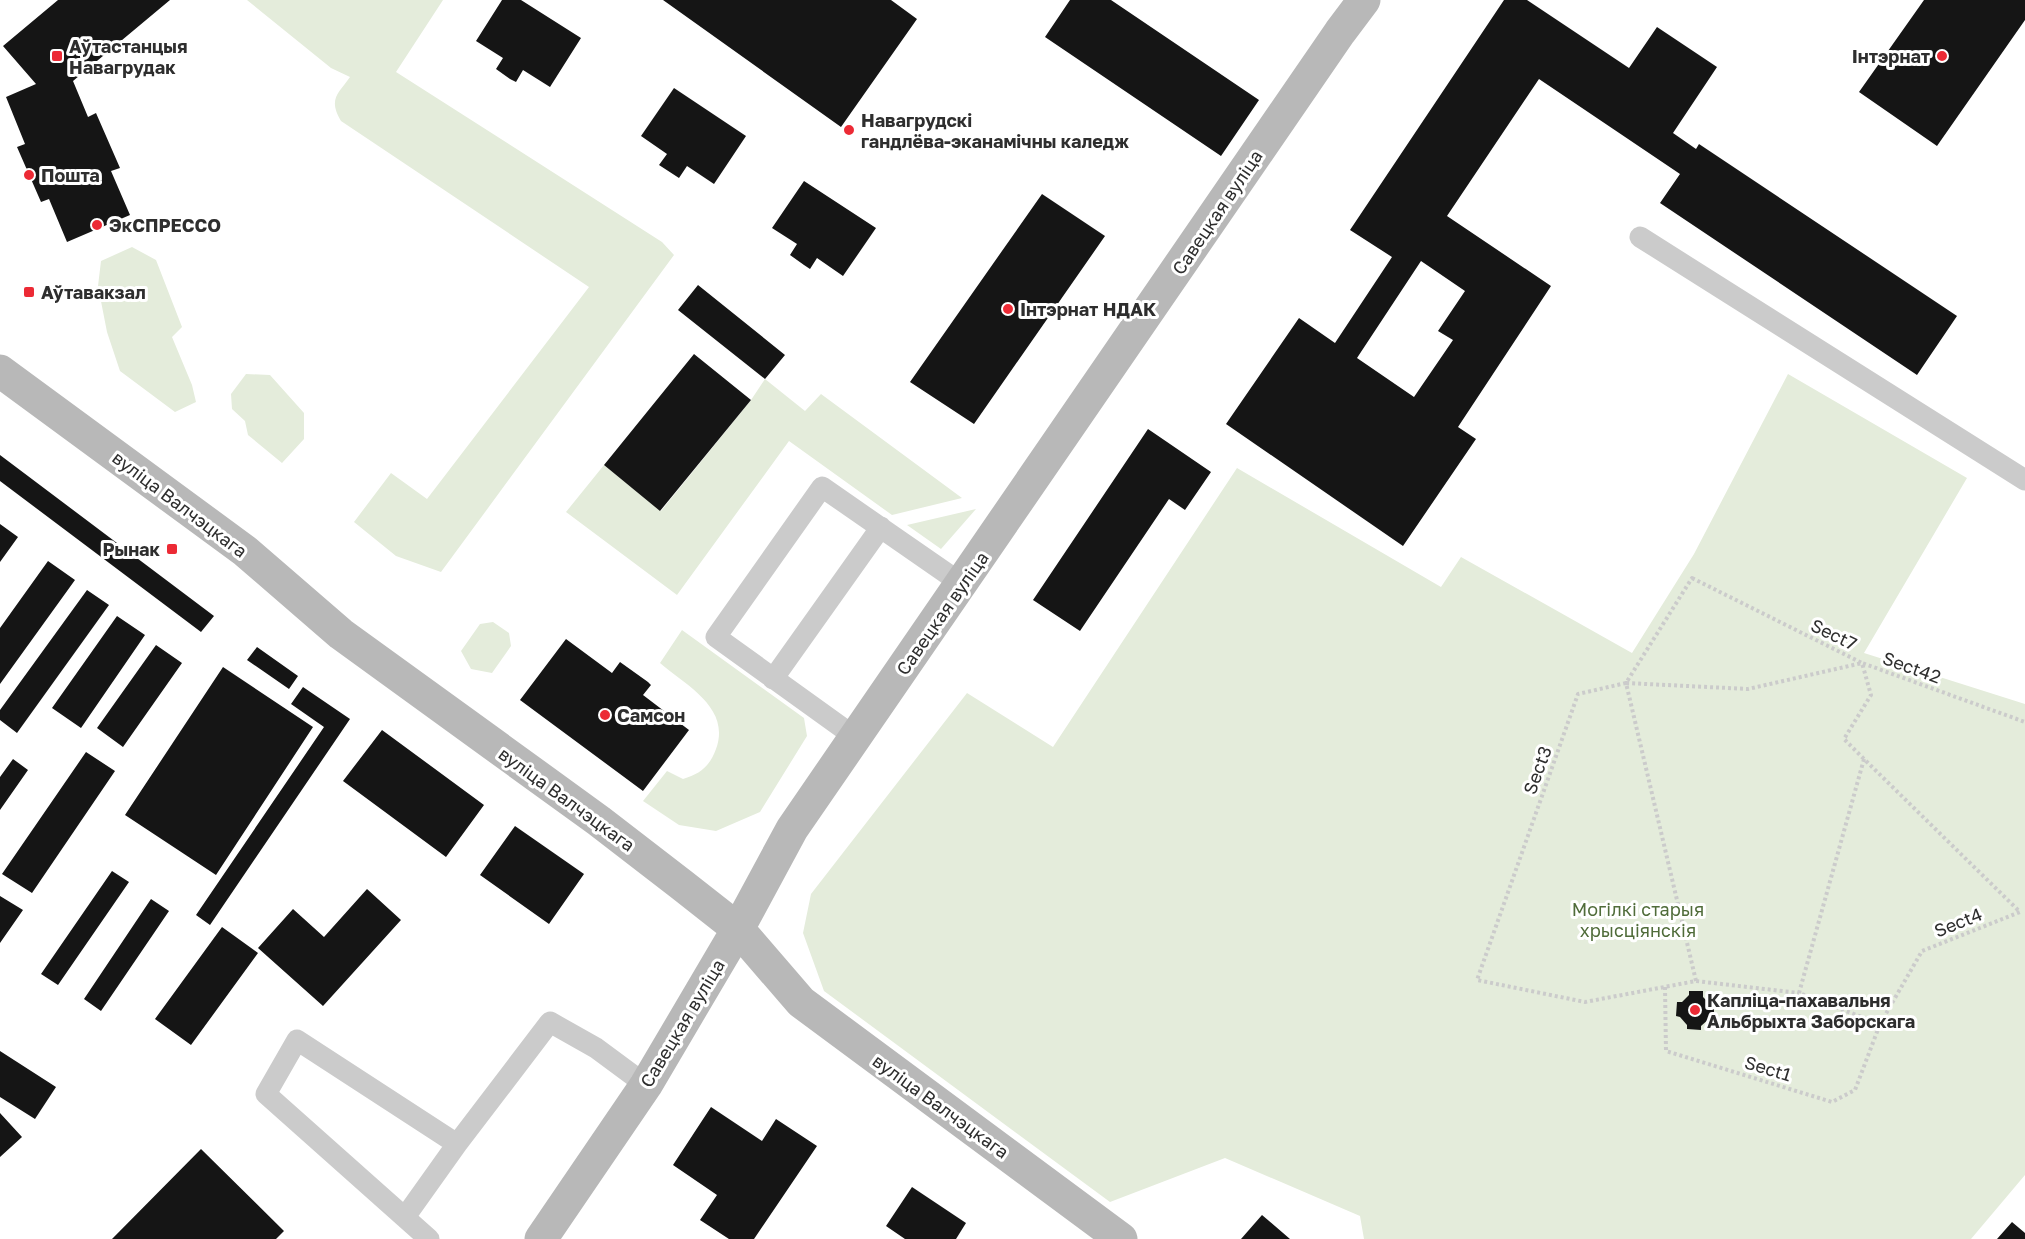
<svg xmlns="http://www.w3.org/2000/svg" width="2025" height="1239" font-family="'Golos Text',sans-serif">
	<style>
		.green { fill: #e4ecdb }
		.building { fill: #151515; fill-rule: evenodd }
		.lines { fill: none; stroke-linecap: round; stroke-linejoin: round }
		.path { stroke: #cbcbcb; stroke-width: 4; stroke-dasharray: 3 3; stroke-linecap: butt }
		.lane { stroke: #cbcbcb; stroke-width: 21 }
		.secondary { stroke: #b8b8b8; stroke-width: 33 }
		.poi-dot { fill: #ec2a35; stroke: #fff; stroke-width: 2 }
		.labels { text-anchor: middle; dominant-baseline: central; stroke-width: 6; stroke-linejoin: round; paint-order: stroke }
		.poi-label { font-size: 18px; font-weight: bold; fill: #2e2e2e; stroke: #fff; text-anchor: start }
		.street-label { font-size: 18px; fill: #2e2e2e; stroke: #fff }
		.park-label { font-size: 18px; fill: #506c3a; stroke: #fff }
	</style>
	<rect width="100%" height="100%" fill="#fff"/>
	<path class="green" d="M247 0H443L396 72 662 242 674 255 441 572 396 556 354 522 391 473 427 499 589 287 341 121C328 99 338 94 350 77L331 68Z
		M132 247 156 260 182 327 172 337 192 385 196 402 175 412 120 371 107 332 98 286 101 261Z
		M246 374 270 375 304 413V439L282 463 248 435 245 421 232 409 231 394Z
		M1788 374 1967 478 1864 653 2025 704V1175L1971 1239H1364L1360 1216 1225 1158 1110 1202 824 991 803 933 811 894 967 693 1053 747 1237 468 1441 587 1461 557 1632 653 1694 554Z
		M765 379 805 411 821 394 962 498 892 515 789 441 677 595 566 512 604 465 661 511 751 400Z
		M976 509 941 549 907 525Z
		M493 622 509 633 511 646 492 673 471 669 461 651 480 624Z
		M682 630 804 718 807 736 760 812 716 831 679 825 643 801 667 771 683 779C700 774 710 766 716 749 731 708 687 686 660 663Z"/>
	<path class="building" d="M58 0H170L73 81 88 117 96 113 120 168 111 171 130 215 67 242 49 199 41 202 17 147 25 144 6 97 36 84 3 46Z
		M502 0H521L581 38 550 87 523 70 516 82 510 79 496 69 503 58 476 41Z
		M663 0H891L917 19 841 127Z
		M1070 0H1111L1259 100 1221 156 1045 37Z
		M1504 0H1527L1629 68 1657 27 1717 67 1673 133 1696 149 1699 144 1957 316 1917 375 1660 203 1680 174 1539 79 1447 216 1551 286 1458 427 1476 439 1403 546 1226 424 1299 318 1335 343 1392 257 1350 230ZM1421 261 1465 291 1438 331 1453 340 1414 397 1357 358Z
		M1924 0H2025V20L1937 146 1859 92Z
		M674 88 746 136 714 184 687 166 679 178 659 165 667 154 641 136Z
		M804 181 876 228 843 276 817 258 810 269 804 265 790 255 797 244 772 228Z
		M1042 194 1105 236 974 424 910 382Z
		M698 285 785 355 765 379 678 310Z
		M694 354 751 400 660 511 604 465Z
		M1148 429 1211 472 1185 510 1169 499 1080 631 1033 600Z
		M0 455 214 616 201 632 0 481Z
		M0 524 18 537 0 562Z
		M48 561 75 580 0 684V628Z
		M87 590 109 605 17 733 0 720V710Z
		M117 616 145 635 81 728 52 708Z
		M566 639 612 673 620 662 648 682 651 685 643 695 689 730 643 791 520 700Z
		M156 645 182 663 123 747 97 728Z
		M257 647 298 676 289 689 247 660Z
		M223 667 313 727 216 875 125 815Z
		M303 687 350 719 210 925 196 915 324 727 291 704Z
		M382 730 484 805 446 857 343 781Z
		M86 752 115 771 32 893 2 874Z
		M13 759 28 770 0 810V777Z
		M515 826 584 874 549 924 480 875Z
		M112 871 129 882 58 985 41 974Z
		M367 889 401 920 323 1006 258 948 293 909 324 937Z
		M0 896 23 910 0 943Z
		M151 899 169 911 101 1011 84 999Z
		M222 927 258 953 191 1045 155 1019Z
		M1689 991H1703V997L1709 1003H1714V1018H1710L1701 1026V1030L1687 1029V1025L1680 1017 1676 1016 1677 1002H1682L1689 995Z
		M0 1051 56 1087 35 1119 0 1097Z
		M711 1107 762 1141 776 1119 817 1146 754 1239H729L700 1220 717 1195 673 1165Z
		M0 1113 22 1137 0 1157Z
		M201 1149 284 1231 276 1239H112Z
		M912 1187 966 1223 956 1239H905L886 1226Z
		M1262 1215 1290 1239H1241Z
		M2012 1222 2025 1233V1239H1997Z"/>
	<g class="lines">
		<path class="path" d="M1692 578 1862 663 1748 689 1626 683Z
			M1864 759 1799 993 1880 1024 1922 951 2020 912 1864 759 1844 739 1871 695 1862 663 2025 722
			M1696 981 1626 683 1578 694 1477 980 1585 1002 1696 981 1799 993
			M1665 987 1666 1051 1832 1102 1855 1090 1880 1024"/>
		<path class="lane" d="M1640 237 2025 480
			M773 679 881 527
			M855 737 716 637 822 487 962 584
			M405 1217 457 1144
			M429 1239 266 1094 297 1040 457 1144 550 1022 596 1048 646 1085"/>
		<path class="secondary" d="M0 371 245 551 341 634 599 821 682 885 738 929 801 1002 1121 1239
			M541 1239 646 1085 738 929 792 829 1340 32 1364 0"/>
	</g>
	<g class="poi-dot">
		<rect x="51" y="50" width="12" height="12" rx="3"/>
		<circle cx="1942" cy="56" r="6"/>
		<circle cx="849" cy="130" r="6"/>
		<circle cx="29" cy="175" r="6"/>
		<circle cx="97" cy="225" r="6"/>
		<rect x="23" y="286" width="12" height="12" rx="3"/>
		<circle cx="1008" cy="309" r="6"/>
		<rect x="166" y="543" width="12" height="12" rx="3"/>
		<circle cx="605" cy="715" r="6"/>
		<circle cx="1695" cy="1010" r="6"/>
	</g>
	<g class="labels">
		<g class="poi-label">
			<text x="69" y="46">Аўтастанцыя<tspan x="69" dy="21">Навагрудак</tspan></text>
			<text x="1930" y="56" text-anchor="end">Інтэрнат</text>
			<text x="861" y="120">Навагрудскі<tspan x="861" dy="21">гандлёва-эканамічны каледж</tspan></text>
			<text x="41" y="175">Пошта</text>
			<text x="109" y="225">ЭкСПРЕССО</text>
			<text x="41" y="292">Аўтавакзал</text>
			<text x="1020" y="309">Інтэрнат НДАК</text>
			<text x="160" y="549" text-anchor="end">Рынак</text>
			<text x="617" y="715">Самсон</text>
			<text x="1707" y="1000">Капліца-пахавальня<tspan x="1707" dy="21">Альбрыхта Заборскага</tspan></text>
		</g>
		<g class="street-label">
			<text transform="translate(1217 212) rotate(-56)">Савецкая вуліца</text>
			<text transform="translate(180 504) rotate(37)">вуліца Валчэцкага</text>
			<text transform="translate(942 613) rotate(-55)">Савецкая вуліца</text>
			<text transform="translate(1834 634) rotate(26)">Sect7</text>
			<text transform="translate(1912 667) rotate(20)">Sect42</text>
			<text transform="translate(1537 770) rotate(-70)">Sect3</text>
			<text transform="translate(567 799) rotate(36)">вуліца Валчэцкага</text>
			<text transform="translate(1958 922) rotate(-22)">Sect4</text>
			<text transform="translate(682 1023) rotate(-59)">Савецкая вуліца</text>
			<text transform="translate(1768 1068) rotate(17)">Sect1</text>
			<text transform="translate(941 1106) rotate(36)">вуліца Валчэцкага</text>
		</g>
		<g class="park-label">
			<text x="1638" y="909">Могілкі старыя<tspan x="1638" dy="21">хрысціянскія</tspan></text>
		</g>
	</g>
</svg>
